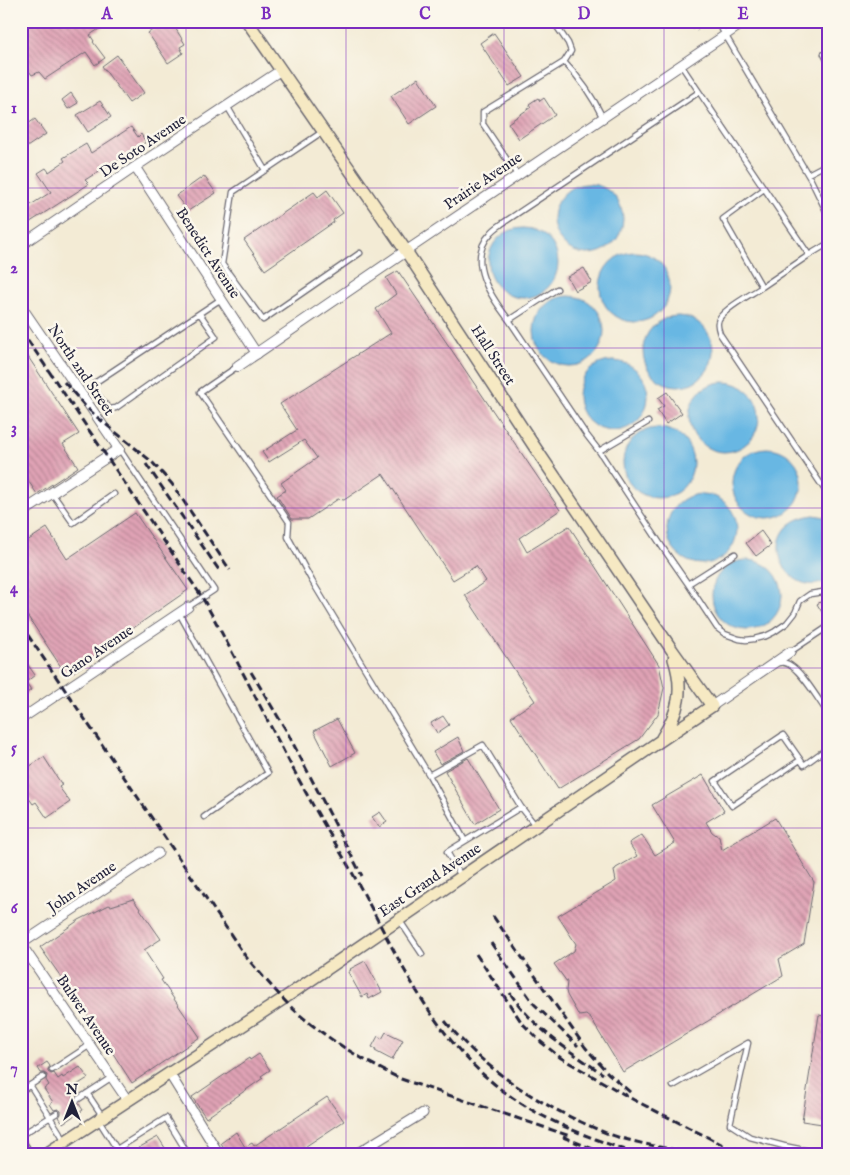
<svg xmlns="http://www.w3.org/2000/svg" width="850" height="1175" font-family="'IM FELL English',serif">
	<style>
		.water { fill: #68b7e3; stroke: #456c8f }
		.building { fill: url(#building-back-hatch) }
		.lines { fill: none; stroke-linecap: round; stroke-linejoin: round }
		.service-casing { stroke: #6b6871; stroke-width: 7 }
		.minor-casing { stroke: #6b6871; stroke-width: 11 }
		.tertiary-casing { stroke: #6b6871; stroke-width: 12 }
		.secondary-casing { stroke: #6b6871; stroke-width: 14 }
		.service { stroke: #fff; stroke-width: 4.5 }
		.minor { stroke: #fff; stroke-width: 9 }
		.tertiary { stroke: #fff; stroke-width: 10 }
		.secondary { stroke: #f6e9c3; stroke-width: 11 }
		.rail { stroke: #22223b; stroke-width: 3; stroke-dasharray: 8 4; stroke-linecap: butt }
		.grid { fill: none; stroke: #7b2cbf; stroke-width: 1; stroke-opacity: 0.55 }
		.labels { text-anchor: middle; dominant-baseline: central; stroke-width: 5; stroke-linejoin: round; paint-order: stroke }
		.street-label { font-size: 15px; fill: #22223b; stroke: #fbf7ec }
		.neatline { fill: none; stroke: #7b2cbf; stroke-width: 2 }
		.grid-label { font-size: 16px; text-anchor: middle; font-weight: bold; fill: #7b2cbf }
	</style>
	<defs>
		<pattern id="building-back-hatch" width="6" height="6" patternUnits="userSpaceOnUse" patternTransform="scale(1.25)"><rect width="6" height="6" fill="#e0a3b5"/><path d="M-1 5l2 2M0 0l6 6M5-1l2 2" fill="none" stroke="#b58494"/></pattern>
	</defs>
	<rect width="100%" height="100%" fill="#fbf7ec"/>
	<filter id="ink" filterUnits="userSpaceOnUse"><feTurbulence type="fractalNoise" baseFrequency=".02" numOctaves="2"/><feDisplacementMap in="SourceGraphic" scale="10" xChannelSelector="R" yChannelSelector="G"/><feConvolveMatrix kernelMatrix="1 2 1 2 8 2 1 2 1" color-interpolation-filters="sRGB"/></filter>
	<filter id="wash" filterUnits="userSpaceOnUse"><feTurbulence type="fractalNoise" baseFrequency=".0096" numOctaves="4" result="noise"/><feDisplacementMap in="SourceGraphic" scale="20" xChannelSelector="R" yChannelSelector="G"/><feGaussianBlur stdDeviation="1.12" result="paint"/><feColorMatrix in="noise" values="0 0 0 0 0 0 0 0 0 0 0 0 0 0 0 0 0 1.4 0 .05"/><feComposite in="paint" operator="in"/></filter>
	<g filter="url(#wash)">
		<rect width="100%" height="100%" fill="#f3ebd5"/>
		<path class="water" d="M553 219a35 35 0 1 1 70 0a35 35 0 1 1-70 0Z
			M488 263a35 35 0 1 1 70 0a35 35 0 1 1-70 0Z
			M600 287a35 35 0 1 1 70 0a35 35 0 1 1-70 0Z
			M534 331a35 35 0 1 1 70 0a35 35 0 1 1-70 0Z
			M643 351a35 35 0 1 1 70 0a35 35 0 1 1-70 0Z
			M578 396a35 35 0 1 1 70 0a35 35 0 1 1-70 0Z
			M689 417a35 35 0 1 1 70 0a35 35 0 1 1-70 0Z
			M623 463a35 35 0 1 1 70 0a35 35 0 1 1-70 0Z
			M732 483a35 35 0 1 1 70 0a35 35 0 1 1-70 0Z
			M667 529a35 35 0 1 1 70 0a35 35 0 1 1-70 0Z
			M814 515 825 517 829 519V580C785 604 750 524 814 515Z
			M712 595a35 35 0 1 1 70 0a35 35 0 1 1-70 0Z"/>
		<g id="blocks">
			<path class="building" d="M21 21H111L90 35 94 41 93 42 105 58 95 65 86 52 45 79 39 72 32 75 21 60Z
				M166 21H171L185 44 180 47 183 53 168 63 148 33Z
				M494 33 524 77 509 86 480 43Z
				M117 55 144 93 129 103 102 66Z
				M418 78 436 106 409 124 391 96Z
				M71 93 78 103 68 109 62 100Z
				M538 98 540 101 544 98 555 115 519 139 508 123 531 107 529 104Z
				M100 101 111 117 88 132 77 115Z
				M35 119 46 134 21 151V129Z
				M131 127 138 137 141 134 146 142 113 164 112 163 85 180 89 184 21 228V211L51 192 38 173 46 168 49 172 65 161 63 158 86 144 91 153Z
				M204 176 216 193 188 211 176 196Z
				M327 190 343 213 333 220 334 222 265 270 244 240 314 192 318 197Z
				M584 268 592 282 575 291 567 277Z
				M398 271 560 510 519 538 527 552 569 526 659 665 664 688 658 714 639 739 558 789 511 717 535 701 465 595 486 581 476 566 453 580 383 474 344 500 338 499 308 519H292L277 496 286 490 281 483 317 458 304 440 269 462 262 452 297 430 280 404 391 333 376 309 396 294 386 278Z
				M21 346 79 434 63 444 78 467 37 494 21 470Z
				M667 392 682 413 666 424 657 410 664 406 658 398Z
				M135 513 188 590 119 638 121 641 67 676 21 606V545L47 528 67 559Z
				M761 531 771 545 756 556 746 543Z
				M829 597V622H828L817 604Z
				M21 655 35 675 26 682 31 690 21 697Z
				M443 716 449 725 437 733 431 723Z
				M337 719 355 753 332 766 314 731Z
				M458 737 464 751 440 764 433 752Z
				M44 757 62 785 59 787 70 802 47 818 36 802 33 804 21 787V772Z
				M468 758 499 809 475 824 445 771Z
				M703 775 724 811 706 822 712 832 719 837 722 850 775 818 814 882 804 944 779 959 783 976 623 1072 591 1019 586 1015 579 1016 567 995 566 991 567 982 554 964 574 951 576 944 558 916 616 881 614 871 616 868 637 856 629 843 642 835 655 855 675 843 652 805Z
				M380 812 387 822 379 827 372 817Z
				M133 899 161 939 144 950 163 979 161 980 200 1037 132 1083 94 1024 40 947 79 920 109 905 111 906Z
				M365 961 382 992 369 999 367 994 362 997 348 972 351 970 350 969Z
				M819 1015 829 1017V1125L802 1121Z
				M386 1032 403 1040 392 1060 375 1051 376 1049 372 1047 378 1036 382 1039Z
				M259 1054 270 1070 261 1076 263 1078 206 1118 192 1097 249 1058 250 1060Z
				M47 1062 50 1066 48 1069V1072L51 1074 54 1073 58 1079 62 1076 63 1078 80 1067 88 1078 69 1090 74 1097 73 1100 74 1103 79 1104 83 1110 63 1123 59 1117 61 1114V1111L58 1109 54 1110 50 1104 53 1102 44 1089 49 1085 46 1080 47 1075 44 1073H41L38 1068Z
				M327 1097 344 1121 294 1154H228L221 1143 236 1132 245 1147 252 1143 254 1146Z
				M158 1137 169 1154H138L140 1147Z"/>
		</g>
	</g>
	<g filter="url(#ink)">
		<use href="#blocks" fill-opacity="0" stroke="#6b6871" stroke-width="1"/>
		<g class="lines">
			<g class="service-casing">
				<path id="service" d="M553 21 568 43 571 51 564 62
					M717 21 811 180 829 217
					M829 52 824 54 829 64
					M681 65 809 255 829 243
					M227 106 265 170
					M322 132 233 192 222 264 263 320 360 253
					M808 174 829 163
					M518 176 483 124V112L564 62C580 78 593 97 603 118
					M764 189 723 219 762 287 809 255
					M762 287C752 294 719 311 718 322 717 326 719 331 720 334L829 496
					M557 289 509 320 585 433 599 451
					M200 314 216 337 116 408 109 409 94 390 93 384 221 299
					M509 320C491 297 465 260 491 233 494 229 499 226 503 223L699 92
					M238 366 200 392 289 522 288 537 312 581 429 775 483 745 521 807 535 825
					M648 422 599 451 665 551 688 584
					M120 450 214 590 188 607
					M52 493 73 523 114 494
					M735 554 688 584 717 628 725 634 739 639 746 640 754 639 766 636 774 632 787 623 795 613 800 601 810 594 829 591
					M179 613 268 773 204 817
					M790 652 829 626
					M777 663C780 663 783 662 785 663 799 665 821 704 829 715
					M800 760 732 806 715 781 783 735 804 765 829 747
					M429 775 465 841
					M461 876 447 852 521 807
					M400 921 422 954
					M52 1070 90 1045
					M30 1085 65 1141
					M673 1086 748 1043 730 1124 750 1137 784 1146 824 1154
					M21 1091 43 1077
					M87 1093 103 1117
					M77 1100 112 1077
					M99 1121 120 1154
					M21 1135 57 1113
					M109 1154 166 1118 188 1154"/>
			</g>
			<g class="minor-casing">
				<path id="minor" d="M135 167 257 354
					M21 245 135 167 281 70
					M406 251 746 21
					M21 306 119 449
					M712 706 790 652
					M21 719 188 607
					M21 944 128 1101
					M21 944 158 853
					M169 1073 219 1154
					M356 1154 423 1113"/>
			</g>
			<g class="tertiary-casing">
				<path id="tertiary" d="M238 366 406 251
					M21 513 119 449"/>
			</g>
			<g class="secondary-casing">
				<path id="secondary" d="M662 738C679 712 684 689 674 659
					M21 1144 27 1154
					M46 1154 283 999 660 741 712 706 672 650 534 446 406 251 247 21"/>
			</g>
			<use href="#service" class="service"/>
			<use href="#minor" class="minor"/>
			<use href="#tertiary" class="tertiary"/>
			<use href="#secondary" class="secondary"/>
			<path class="rail" d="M690 21 697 31
				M701 21 704 27
				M21 330 202 597C238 661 270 727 305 791 322 822 341 852 358 883 396 953 429 1030 492 1082 534 1118 585 1136 637 1154
				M64 382 85 406 97 417 151 461 172 484 230 570
				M146 464 219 570
				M21 625 246 957C261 974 276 992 292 1008 325 1038 362 1060 401 1079L570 1136
				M251 672 286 730 362 876
				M493 916 585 1047 608 1073 631 1093
				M491 943 534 1004 578 1046
				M476 954 522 1023 541 1042 561 1058 634 1100 729 1148 744 1154
				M510 993C535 1030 567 1049 603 1074
				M445 1021C481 1065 527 1097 579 1121 592 1127 607 1134 621 1138 646 1145 671 1149 696 1154
				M563 1137 605 1154"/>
		</g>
	</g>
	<path class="grid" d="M186 21V1154M346 21V1154M504 21V1154M664 21V1154M21 188H829M21 348H829M21 508H829M21 668H829M21 828H829M21 988H829"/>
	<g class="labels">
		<g class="street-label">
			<text transform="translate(143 146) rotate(-34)">De Soto Avenue</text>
			<text transform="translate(483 181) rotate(-34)">Prairie Avenue</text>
			<text transform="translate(208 253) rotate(57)">Benedict Avenue</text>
			<text transform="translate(493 355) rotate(57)">Hall Street</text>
			<text transform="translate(81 370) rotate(56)">North 2nd Street</text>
			<text transform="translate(97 652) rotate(-34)">Gano Avenue</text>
			<text transform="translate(430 880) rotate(-34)">East Grand Avenue</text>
			<text transform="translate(82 887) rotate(-34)">John Avenue</text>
			<text transform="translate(86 1015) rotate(56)">Bulwer Avenue</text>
		</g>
	</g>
	<rect width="850" height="1175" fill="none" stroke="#fbf7ec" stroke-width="55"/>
	<g transform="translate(72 1102)" stroke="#fbf7ec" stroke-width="4" paint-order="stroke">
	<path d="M0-4L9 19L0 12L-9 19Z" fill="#22223b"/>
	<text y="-8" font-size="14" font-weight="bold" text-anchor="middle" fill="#22223b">N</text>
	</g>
	<rect x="28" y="28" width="794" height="1120" class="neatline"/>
	<g class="grid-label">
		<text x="107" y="19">A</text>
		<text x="266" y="19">B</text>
		<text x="425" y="19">C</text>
		<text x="584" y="19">D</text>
		<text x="743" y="19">E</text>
		<text x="14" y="113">1</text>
		<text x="14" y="273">2</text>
		<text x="14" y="433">3</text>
		<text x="14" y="593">4</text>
		<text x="14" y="753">5</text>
		<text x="14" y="913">6</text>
		<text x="14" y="1073">7</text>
	</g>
</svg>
